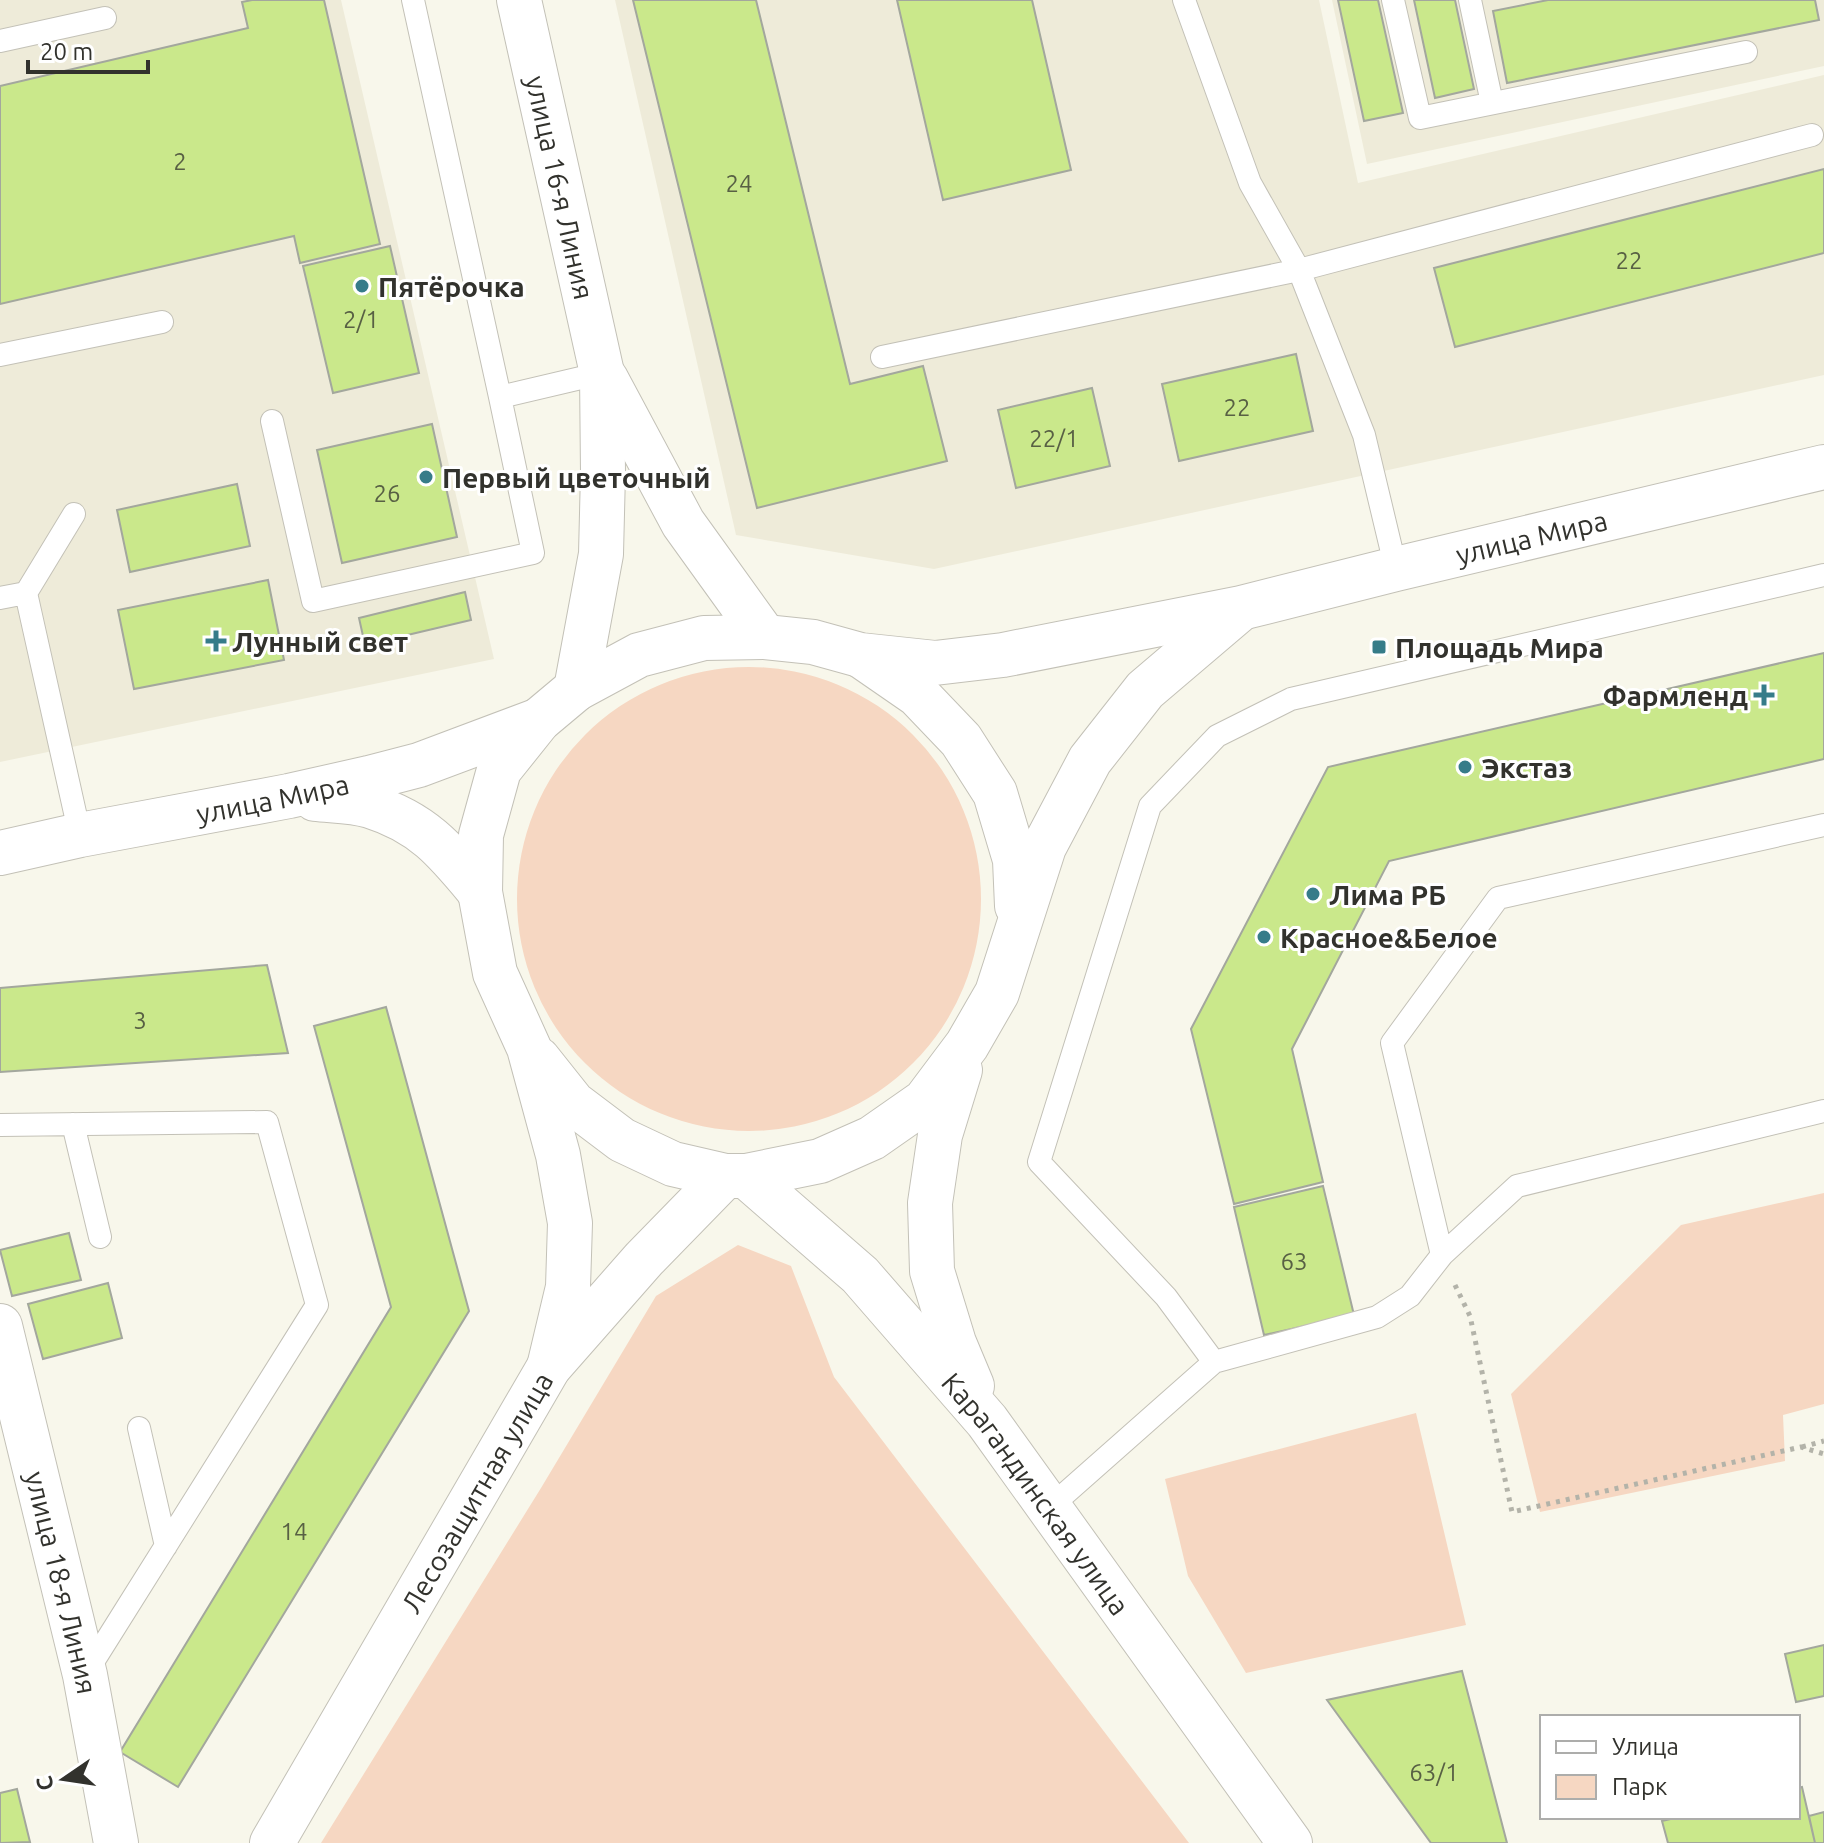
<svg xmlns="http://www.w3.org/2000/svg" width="1824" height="1843" font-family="Ubuntu,sans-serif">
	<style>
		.built { fill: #eeebd9 }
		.green { fill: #f6d7c2 }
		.building { fill: #cae88b; stroke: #a3a79d; stroke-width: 2 }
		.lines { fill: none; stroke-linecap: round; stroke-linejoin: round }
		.service-casing { stroke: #c3c1b7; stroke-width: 24 }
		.minor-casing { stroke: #c3c1b7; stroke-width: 46 }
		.secondary-casing { stroke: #c3c1b7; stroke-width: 46 }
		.path { stroke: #b3b3a9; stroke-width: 5; stroke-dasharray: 4 6; stroke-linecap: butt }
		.service { stroke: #fff; stroke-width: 22 }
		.minor { stroke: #fff; stroke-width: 44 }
		.secondary { stroke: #fff; stroke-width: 44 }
		.poi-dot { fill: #367c89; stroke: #fff; stroke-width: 3 }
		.labels { text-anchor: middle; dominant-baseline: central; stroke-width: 6; stroke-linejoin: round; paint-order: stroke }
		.number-label { font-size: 24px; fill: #586044 }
		.street-label { font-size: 28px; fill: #32322d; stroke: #fff }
		.poi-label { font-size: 28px; font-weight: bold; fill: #32322d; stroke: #fff; text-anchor: start }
	</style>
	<rect width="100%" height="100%" fill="#f8f7eb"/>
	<path class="built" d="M0 0H341L494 659 0 762Z
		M615 0H1319L1358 183 1824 75V375L934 569 736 535Z
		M1332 0H1824V66L1367 164Z"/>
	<path class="green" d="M517 899a232 232 0 1 1 464 0a232 232 0 1 1-464 0Z
		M1824 1193V1404L1783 1415 1785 1461 1540 1512 1511 1394 1681 1225Z
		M738 1245 791 1266 834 1377 1189 1843H321L541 1488 656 1296Z
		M1416 1413 1466 1625 1246 1673 1188 1576 1165 1479Z"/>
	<path class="building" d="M252 0H324L380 244 300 263 294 236 0 304V86L248 28 242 2Z
		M633 0H756L850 384 923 366 947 461 757 508Z
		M897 0H1032L1071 170 943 200Z
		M1338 0H1378L1403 113 1364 121Z
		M1414 0H1455L1474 89 1435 98Z
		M1548 0H1815L1819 20 1507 83 1493 11Z
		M1824 169V253L1455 347 1434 268Z
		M390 246 419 373 333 393 303 266Z
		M1296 354 1313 431 1179 461 1162 384Z
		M1092 388 1110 466 1016 488 998 410Z
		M432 424 457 537 342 563 317 450Z
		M237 484 250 546 130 572 117 510Z
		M268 580 284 660 134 689 118 610Z
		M465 592 471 620 365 645 359 618Z
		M1824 653V759L1389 861 1292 1049 1323 1182 1234 1204 1191 1029 1328 767Z
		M267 965 288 1053 0 1072V988Z
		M386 1007 469 1311 178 1787 120 1752 391 1307 314 1026Z
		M1323 1186 1354 1315 1264 1335 1234 1207Z
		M69 1233 81 1280 12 1296 0 1250Z
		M108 1283 122 1338 43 1359 28 1304Z
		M1824 1645V1696L1796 1702 1785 1654Z
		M1462 1671 1507 1843H1431L1327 1700Z
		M1802 1787 1815 1843H1668L1662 1821 1679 1817H1798V1788Z
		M17 1789 30 1842 0 1843V1793Z
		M1824 1812V1843H1815L1809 1816Z"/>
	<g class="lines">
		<g class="service-casing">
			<path id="service" d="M413 0 500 397 602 373
				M1184 0 1250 183 1299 270 1364 435 1396 569
				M1393 0 1420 118 1746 52
				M1470 0 1492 103
				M0 41 105 18
				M0 355 162 322
				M882 357 1299 270 1812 135
				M272 421 313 601 533 553 500 397
				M26 593 74 514
				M0 598 26 593 80 835
				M73 1124 100 1237
				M0 1125 267 1122 317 1305 86 1673
				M1442 1255 1392 1043 1498 898 1824 825
				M1214 1362 1166 1297 1039 1162 1150 806 1217 736 1291 699 1824 575
				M139 1428 166 1546
				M1050 1507 1214 1362 1377 1317 1410 1296 1442 1255 1517 1186 1824 1111"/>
		</g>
		<g class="minor-casing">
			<g id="minor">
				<path id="s1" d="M0 1326 85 1675 116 1843"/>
			</g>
		</g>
		<g class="secondary-casing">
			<g id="secondary">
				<path id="s2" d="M519 0 602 373 603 473 601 554 576 689"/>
				<path d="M606 379 683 523 765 637"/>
				<path d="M863 657 918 695 961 740 995 793 1015 860 1017 906"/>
				<path d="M315 799C333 801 353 801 370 806 424 823 446 851 480 892"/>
				<path id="s3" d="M0 853 80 835 289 796 369 778 419 765 539 720"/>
				<path d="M538 1059 573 1103 622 1140 673 1164 725 1176H746L820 1161 872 1138 925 1101 967 1045 997 993 1044 847 1090 760 1145 690 1239 610"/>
				<path d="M960 1070 940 1135 930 1203 932 1271 954 1343 972 1386"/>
				<path id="s4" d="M746 1176 860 1275 987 1421 1290 1843"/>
				<path id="s5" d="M549 1367 568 1287 570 1223 558 1155 529 1048 495 973 480 892 481 835 499 770 539 720 576 689 639 655 704 638 765 637 813 642 860 655 935 663 1003 655 1241 608 1396 569 1824 467"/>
				<path id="s6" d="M272 1843 549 1367 644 1259 725 1176"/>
			</g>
		</g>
		<path class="path" d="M1455 1285 1470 1316 1512 1512 1801 1447 1824 1454
			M1802 1447 1824 1441"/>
		<use href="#service" class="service"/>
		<use href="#minor" class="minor"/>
		<use href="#secondary" class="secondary"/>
	</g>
	<g class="poi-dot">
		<circle cx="362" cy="286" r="8"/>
		<circle cx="426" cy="477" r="8"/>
		<path d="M212 629h8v8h8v8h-8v8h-8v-8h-8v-8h8z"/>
		<rect x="1371" y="639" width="16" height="16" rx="4"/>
		<path d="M1760 683h8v8h8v8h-8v8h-8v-8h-8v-8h8z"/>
		<circle cx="1465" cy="767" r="8"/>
		<circle cx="1313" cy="894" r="8"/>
		<circle cx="1264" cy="937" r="8"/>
	</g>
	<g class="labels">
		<g class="number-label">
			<text x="180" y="161">2</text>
			<text x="739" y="183">24</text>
			<text x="1629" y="260">22</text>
			<text x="361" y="319">2/1</text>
			<text x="1237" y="407">22</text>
			<text x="1054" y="438">22/1</text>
			<text x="387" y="493">26</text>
			<text x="140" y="1020">3</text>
			<text x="1294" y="1261">63</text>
			<text x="294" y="1531">14</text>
			<text x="1434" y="1772">63/1</text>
		</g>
		<g class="street-label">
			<text stroke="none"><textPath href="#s2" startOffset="192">улица 16-я Линия</textPath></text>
			<text stroke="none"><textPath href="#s5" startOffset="1710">улица Мира</textPath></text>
			<text stroke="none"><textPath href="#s3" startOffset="278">улица Мира</textPath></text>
			<text stroke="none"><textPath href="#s6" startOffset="406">Лесозащитная улица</textPath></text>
			<text stroke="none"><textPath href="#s4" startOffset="432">Карагандинская улица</textPath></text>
			<text stroke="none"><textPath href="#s1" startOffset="264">улица 18-я Линия</textPath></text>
		</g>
		<g class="poi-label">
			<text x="378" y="286">Пятёрочка</text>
			<text x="442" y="477">Первый цветочный</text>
			<text x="232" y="641">Лунный свет</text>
			<text x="1395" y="647">Площадь Мира</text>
			<text x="1748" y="695" text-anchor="end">Фармленд</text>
			<text x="1481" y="767">Экстаз</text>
			<text x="1329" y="894">Лима РБ</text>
			<text x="1280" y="937">Красное&amp;Белое</text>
		</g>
	</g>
	<rect x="1540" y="1715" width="260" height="104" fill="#ffffff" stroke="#adadab" stroke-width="2"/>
	<rect x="1556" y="1741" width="40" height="12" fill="#ffffff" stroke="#adadab" stroke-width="2"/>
	<text x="1612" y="1755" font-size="24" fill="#32322d">Улица</text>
	<rect x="1556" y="1775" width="40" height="24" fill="#f6d7c2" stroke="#adadab" stroke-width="2"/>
	<text x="1612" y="1795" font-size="24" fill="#32322d">Парк</text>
	<g transform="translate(64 1779) rotate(257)" stroke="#ffffff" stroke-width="6" paint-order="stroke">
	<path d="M0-6L14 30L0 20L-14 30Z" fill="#32322d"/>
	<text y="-12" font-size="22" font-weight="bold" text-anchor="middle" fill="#32322d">С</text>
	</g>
	<path d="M28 60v12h120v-12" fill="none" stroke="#32322d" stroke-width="4"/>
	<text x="40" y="60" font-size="24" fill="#32322d" stroke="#ffffff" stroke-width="6" paint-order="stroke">20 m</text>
</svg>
